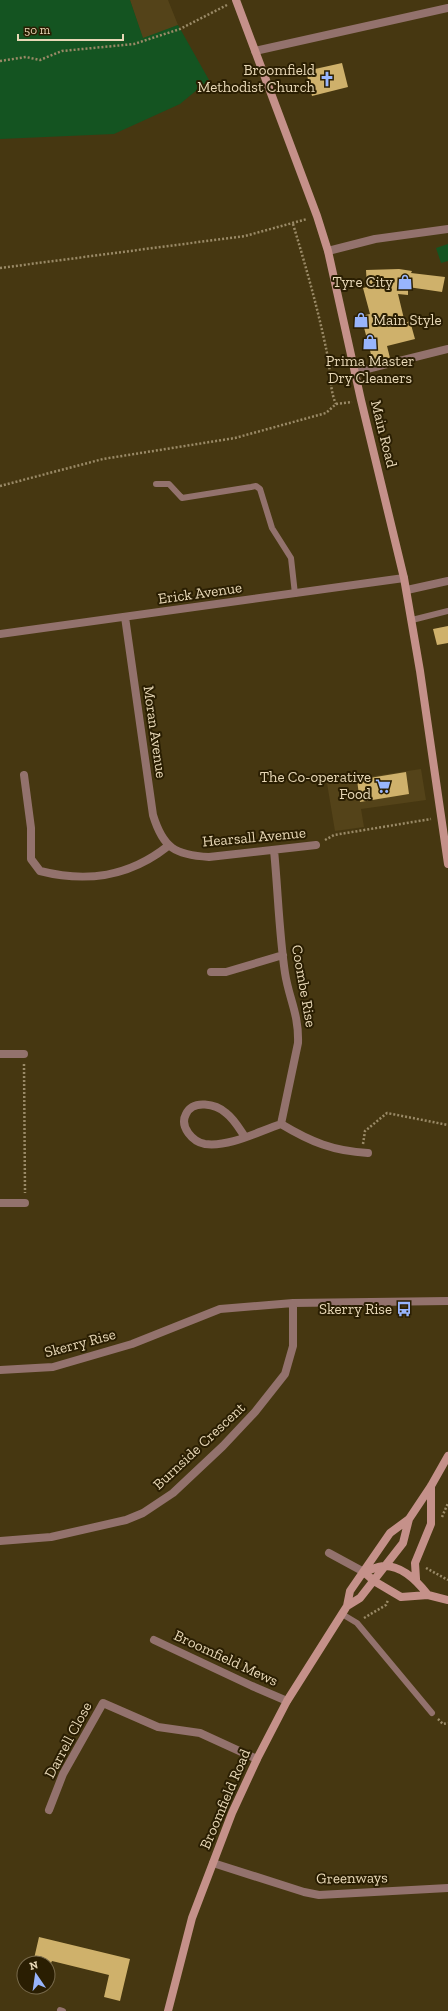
<svg xmlns="http://www.w3.org/2000/svg" width="448" height="2011" font-family="'Zilla Slab',serif">
	<style>
		.built { fill: #544319 }
		.green { fill: #145421 }
		.building { fill: #cfb16b }
		.lines { fill: none; stroke-linecap: round; stroke-linejoin: round }
		.path { stroke: #9a8a67; stroke-width: 2.5; stroke-dasharray: 2 2; stroke-linecap: butt }
		.lane { stroke: #93726d; stroke-width: 6 }
		.street { stroke: #93726d; stroke-width: 8 }
		.secondary { stroke: #c5918a; stroke-width: 8 }
		.labels { text-anchor: middle; dominant-baseline: central; stroke-width: 4; stroke-linejoin: round; paint-order: stroke }
		.poi-label { font-size: 15px; fill: #e8d8b7; stroke: #2a1e02; text-anchor: end }
		.street-label { font-size: 15px; fill: #e8d8b7; stroke: #2a1e02 }
	</style>
	<rect width="100%" height="100%" fill="#463711"/>
	<path class="built" d="M130 0H168L178 25 143 39Z
		M421 769 426 800 361 809 364 827 335 831 327 783Z"/>
	<path class="green" d="M0 0H130L143 38 178 25 209 80 180 104 114 134 0 139Z
		M448 244V261L441 263 436 248Z"/>
	<path class="building" d="M342 63 348 87 312 96 306 71Z
		M399 269 412 271 411 273 445 277 442 292 408 287V295L398 294 405 323 410 321 415 339 387 346 390 358 373 362 361 316 370 314 363 288 367 287 366 270Z
		M448 626V643L437 645 433 629Z
		M406 772 409 794 360 802 357 780Z
		M39 1937 130 1959 120 2001 104 1997 109 1975 52 1961 51 1963H33Z"/>
	<g class="lines">
		<path class="path" d="M0 61 26 57 40 60 62 51 134 44 180 29 227 5
			M293 224C306 267 318 309 327 353 331 369 329 389 336 404
			M0 268 245 236 307 219
			M0 486 103 459 235 438 326 413 336 404 352 402
			M325 840 334 835 431 819
			M24 1064 25 1193
			M363 1144 365 1131 387 1113 448 1125
			M442 1517 448 1503
			M426 1568 448 1580
			M364 1618 386 1605 388 1600
			M438 1719 443 1724 448 1723"/>
		<path class="lane" d="M156 484H169L182 498 251 487 256 486 260 489 272 528 291 558 295 594
			M412 620 448 611
			M342 1614 357 1623 432 1713
			M60 2010 63 2011"/>
		<path class="street" d="M255 51 448 8
			M328 251 375 239 448 229
			M355 372 448 349
			M407 590 448 581
			M125 617 153 815C163 848 175 855 209 857L316 845
			M0 634 404 578
			M24 775 31 828V859L40 871C87 883 129 877 168 846
			M274 850C278 891 279 933 285 973 289 999 299 1014 298 1043L281 1124C311 1142 333 1151 368 1153
			M211 972H226L283 955
			M0 1054H24
			M245 1137C239 1128 234 1119 226 1113 216 1104 193 1099 186 1114 179 1127 193 1142 205 1144 230 1147 257 1132 281 1124
			M0 1203H25
			M0 1370 53 1367 132 1344 220 1309 293 1303 448 1301
			M0 1541 51 1537 126 1520 143 1513 173 1493 223 1446 255 1412 285 1374 293 1346V1303
			M329 1553 364 1572
			M154 1640 252 1686 287 1701
			M49 1810 63 1774 103 1703 158 1727 200 1733 257 1759
			M213 1863 304 1892 319 1895 448 1888"/>
		<path class="secondary" d="M236 0 317 216 328 251 361 400 404 578 420 671 448 864
			M364 1572 374 1581 401 1597 428 1595 448 1600
			M364 1572C370 1570 378 1566 385 1566 403 1566 418 1582 428 1595
			M416 1579 415 1563 431 1524V1486
			M347 1606 350 1591 390 1533 409 1519
			M168 2011 192 1918 232 1813 257 1759 287 1701 342 1614 347 1606 360 1598 403 1543 409 1519 431 1486 448 1456"/>
	</g>
	<defs>
		<g id="church-bare" transform="scale(1.2)"><path d="M-1.2-6h2.4v3.5h3.3v2.4h-3.3V6h-2.4V-.1h-3.3v-2.4h3.3Z" fill="#98b5fd" stroke="#2a1e02" stroke-width="2.5" paint-order="stroke"/></g>
		<g id="shop-bare" transform="scale(1.2)"><path d="M-5-2.5h2.3a2.7 3.5 0 0 1 5.4 0H5L5.5 6h-11ZM-1.5-2.5h3a1.5 2.3 0 0 0-3 0Z" fill="#98b5fd" stroke="#2a1e02" stroke-width="2.5" paint-order="stroke"/></g>
		<g id="supermarket-bare" transform="scale(1.2)"><path d="M-6-5.5h2.5l.6 2H6L4.5 2H-2.5L-4.4-4H-6ZM-1.5 3.2a1.3 1.3 0 1 0 .1 0ZM3 3.2a1.3 1.3 0 1 0 .1 0Z" fill="#98b5fd" stroke="#2a1e02" stroke-width="2.5" paint-order="stroke"/></g>
		<g id="bus-bare" transform="scale(1.2)"><path d="M-5-6H5V4H4V6H2V4H-2V6H-4V4H-5ZM-3.5-4V0h7V-4ZM-3.5 1.2v1.5H-2V1.2ZM2 1.2v1.5H3.5V1.2Z" fill="#98b5fd" stroke="#2a1e02" stroke-width="2.5" paint-order="stroke"/></g>
	</defs>
	<g fill-rule="evenodd">
		<use href="#church-bare" x="327" y="79"/>
		<use href="#shop-bare" x="405" y="282"/>
		<use href="#shop-bare" x="361" y="320"/>
		<use href="#shop-bare" x="370" y="342"/>
		<use href="#supermarket-bare" x="383" y="786"/>
		<use href="#bus-bare" x="404" y="1309"/>
	</g>
	<g class="labels">
		<g class="poi-label">
			<text x="315" y="70">Broomfield<tspan x="315" dy="17">Methodist Church</tspan></text>
			<text x="393" y="282">Tyre City</text>
			<text x="373" y="320" text-anchor="start">Main Style</text>
			<text x="370" y="361" text-anchor="middle">Prima Master<tspan x="370" dy="17">Dry Cleaners</tspan></text>
			<text x="371" y="777">The Co-operative<tspan x="371" dy="17">Food</tspan></text>
			<text x="392" y="1309">Skerry Rise</text>
		</g>
		<g class="street-label">
			<text transform="translate(384 434) rotate(76)">Main Road</text>
			<text transform="translate(200 593) rotate(-8)">Erick Avenue</text>
			<text transform="translate(155 732) rotate(82)">Moran Avenue</text>
			<text transform="translate(254 837) rotate(-5)">Hearsall Avenue</text>
			<text transform="translate(304 986) rotate(80)">Coombe Rise</text>
			<text transform="translate(80 1343) rotate(-15)">Skerry Rise</text>
			<text transform="translate(199 1446) rotate(-43)">Burnside Crescent</text>
			<text transform="translate(226 1658) rotate(25)">Broomfield Mews</text>
			<text transform="translate(68 1740) rotate(-62)">Darrell Close</text>
			<text transform="translate(225 1799) rotate(-67)">Broomfield Road</text>
			<text transform="translate(352 1878) rotate(-1)">Greenways</text>
		</g>
	</g>
	<g transform="translate(36 1975) rotate(347)"><circle r="19" fill="#2a1e02" stroke="#76684a"/>
	<path d="M0-3L7 15L0 10L-7 15Z" fill="#98b5fd"/>
	<text y="-6" font-size="11" font-weight="bold" text-anchor="middle" fill="#e8d8b7">N</text>
	</g>
	<path d="M18 34v6h105v-6" fill="none" stroke="#e8d8b7" stroke-width="2"/>
	<text x="24" y="34" font-size="12" fill="#e8d8b7" stroke="#2a1e02" stroke-width="3" paint-order="stroke">50 m</text>
</svg>
